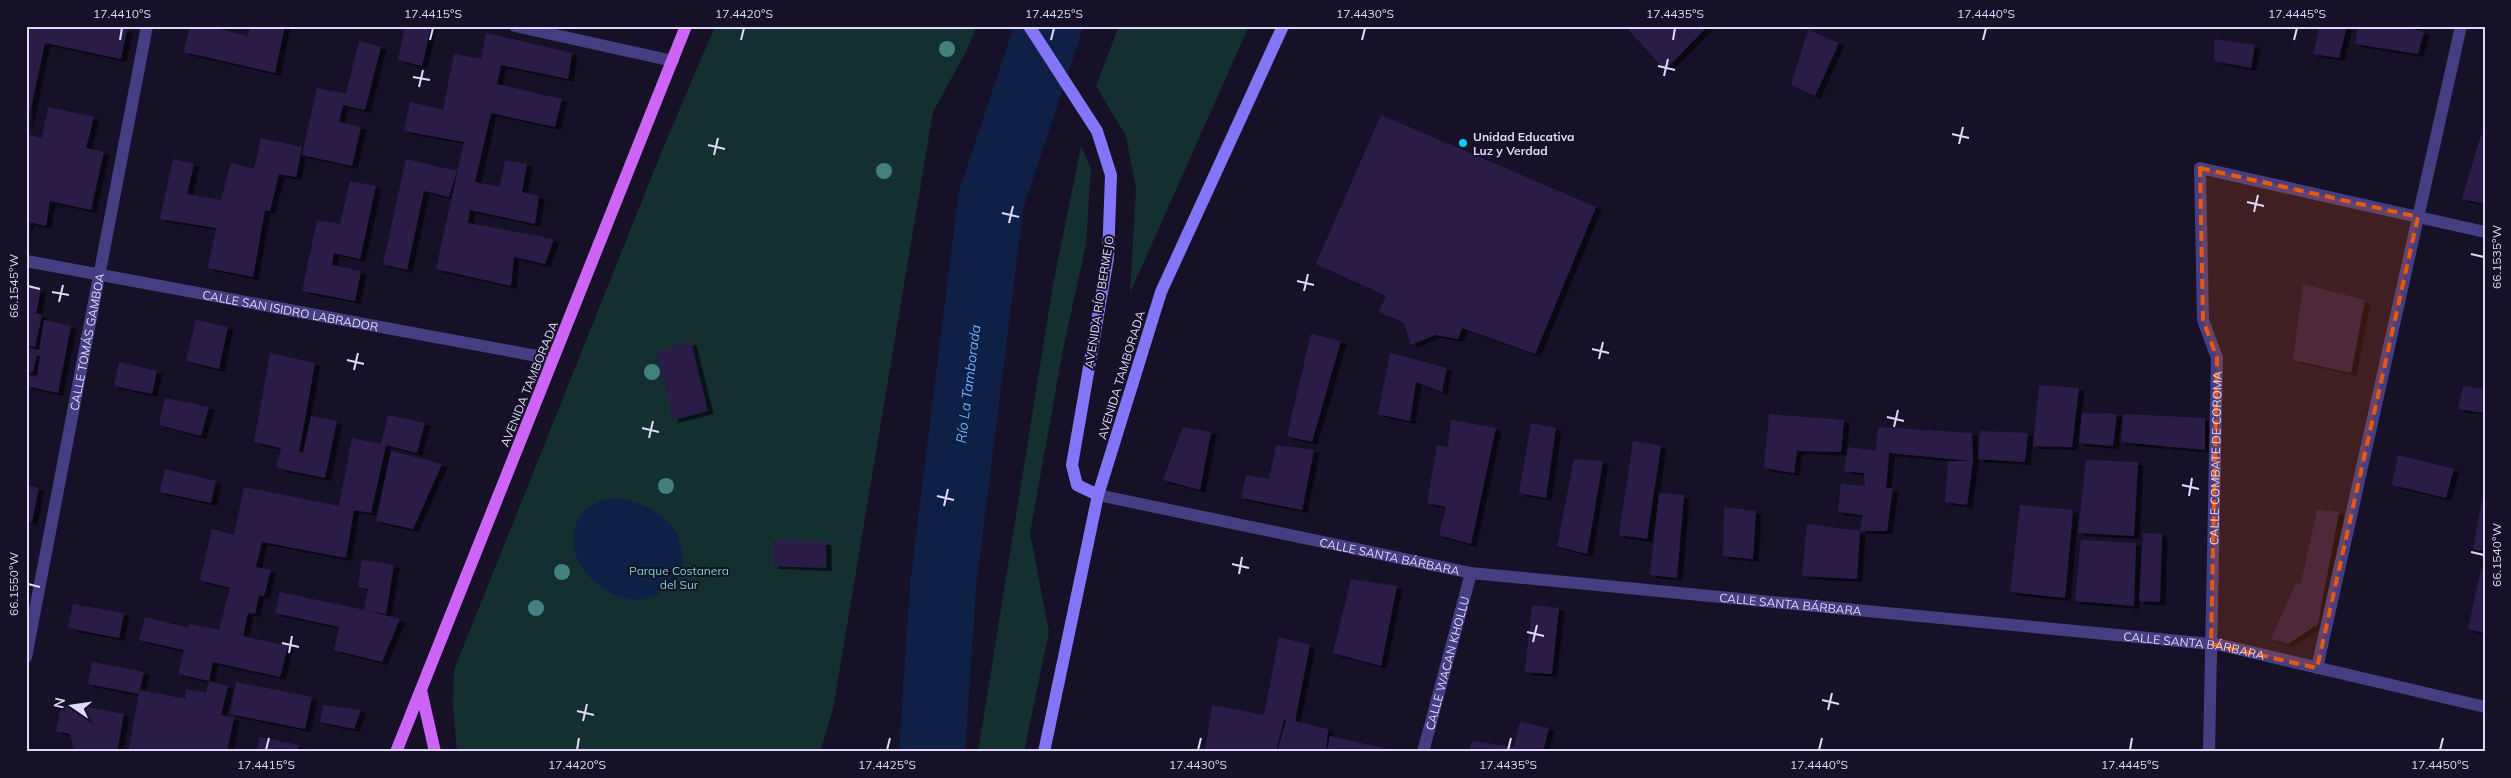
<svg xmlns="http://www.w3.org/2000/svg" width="2511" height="778" font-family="Mulish,sans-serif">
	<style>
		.green { fill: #142f30 }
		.water { fill: #0f2047 }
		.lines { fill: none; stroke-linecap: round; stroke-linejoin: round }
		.river { stroke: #0f2047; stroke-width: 66 }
		.building { fill: #291e47; filter: url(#shadow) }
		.street { stroke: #463e83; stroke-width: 12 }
		.secondary { stroke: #8275f8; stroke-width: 12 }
		.primary { stroke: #cc65f7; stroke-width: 12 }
		.tree { fill: #43807e }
		.marked { fill: #e8590c; fill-opacity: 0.2; stroke: #e8590c; stroke-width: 4; stroke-dasharray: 10 6; stroke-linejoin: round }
		.ticks { fill: none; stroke: #dfd9fd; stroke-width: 2 }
		.poi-dot { fill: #0fcbf3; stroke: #161127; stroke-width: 2 }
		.labels { text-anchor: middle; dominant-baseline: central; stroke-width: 4; stroke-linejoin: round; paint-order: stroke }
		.poi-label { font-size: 12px; font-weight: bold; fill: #dfd9fd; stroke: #161127; text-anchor: start }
		.street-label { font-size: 12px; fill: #dfd9fd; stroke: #161127 }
		.park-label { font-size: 12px; fill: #67dac6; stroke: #161127 }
		.water-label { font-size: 14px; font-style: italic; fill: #6cadf8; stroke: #161127 }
		.neatline { fill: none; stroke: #dfd9fd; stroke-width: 2 }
		.ticks-label { font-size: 12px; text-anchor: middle; fill: #dfd9fd }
	</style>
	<defs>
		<filter id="shadow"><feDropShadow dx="5.5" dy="3" stdDeviation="0" flood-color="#0009"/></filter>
	</defs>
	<rect width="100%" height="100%" fill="#161127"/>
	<path class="green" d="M715 26H977L966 52 933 112 833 709 820 752H457L453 705 454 670 664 146Z
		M1119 26H1249L1130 293 1136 189 1126 136 1096 86Z
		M1081 146 1091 168 1086 244 1063 350 1030 533 1049 632 1024 752H978L1053 285Z"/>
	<path class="water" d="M613 498C643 501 678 517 682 551 683 563 681 573 673 582 628 636 538 553 588 508 594 502 605 500 613 498Z"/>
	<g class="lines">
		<path class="river" id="s1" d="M932 752 943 586 991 200 1049 26"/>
	</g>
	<path class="building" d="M26 26H111L127 30 121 59 45 43 27 127Z
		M190 26H205L248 36 250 26H285L275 73 184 52Z
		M405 26 431 27 422 66 398 60Z
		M1625 26H1708L1665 70Z
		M2320 26H2347L2339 58 2313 54Z
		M2358 26H2416L2415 30 2424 32 2418 54 2355 44Z
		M1808 30 1839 43 1815 96 1791 85Z
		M486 33 572 53 568 79 501 65 497 84 562 99 555 127 491 113 475 182 500 187 505 160 527 164 522 192 539 196 535 224 470 210 468 223 554 239 545 264 514 257 511 286 436 269 464 142 404 131 410 102 443 110 454 54 481 59Z
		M2214 39 2255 45 2251 68 2214 61Z
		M359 41 381 47 365 110 343 105 339 122 361 127 352 166 302 155 317 88 346 94Z
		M48 107 94 117 86 148 104 152 91 210 50 201 46 226 29 222 26 230V134L42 138Z
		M1381 115 1596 207 1535 354 1462 328 1458 339 1435 335 1411 345 1404 323 1379 312 1386 296 1316 264Z
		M2481 135 2485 136V204L2462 199Z
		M261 138 302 147 296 177 279 174 270 211 265 210 253 277 208 268 216 228 160 219 173 159 194 164 187 194 221 200 231 163 254 169Z
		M406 159 457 171 449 197 424 191 407 270 383 264Z
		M350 181 376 186 360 259 334 253 332 265 361 271 355 301 302 291 317 220 340 224Z
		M2303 284 2365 300 2351 373 2293 360Z
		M26 286 41 289 36 313 42 315 35 347 26 345Z
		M44 320 71 326 58 393 26 386V375L37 377 40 356 37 355 33 372 26 371V348L39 350Z
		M196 320 228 327 219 369 186 361Z
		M1311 334 1341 341 1312 442 1287 436Z
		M691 342 708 411 673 420 656 351Z
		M270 353 315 363 299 452 303 453 311 416 337 421 325 478 276 468 281 448 254 442Z
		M1390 353 1447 368 1442 392 1416 382 1410 421 1378 414Z
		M119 362 157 371 152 394 114 386Z
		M2039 385 2079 388 2072 447 2033 446Z
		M2463 386 2485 389V413L2458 409Z
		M165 398 209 407 201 436 159 425Z
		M2082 413 2117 414 2113 446 2079 443Z
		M1769 414 1844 420 1841 452 1797 451 1794 473 1764 468Z
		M2123 414 2205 418V450L2121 442Z
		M388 415 425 423 417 453 386 445 371 513 354 510 346 558 262 542 256 567 271 570 264 596 259 595 255 614 248 613 243 636 288 646 280 677 213 662 209 681 178 674 184 650 139 640 145 617 189 628V624L219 630 230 588 200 580 212 529 234 535 244 487 339 506 352 438 381 444Z
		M1451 420 1496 428 1471 544 1439 535 1446 507 1427 503 1437 445 1448 447Z
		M1531 423 1556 428 1546 498 1519 493Z
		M1183 427 1211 432 1200 490 1163 480Z
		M1878 427 1972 433 1973 461 1967 505 1945 502 1948 461H1973L1889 453 1886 488H1893L1887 531H1860L1857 579 1802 576 1807 524 1860 531 1863 515 1838 512 1841 484 1865 486 1864 473 1844 471 1848 447 1876 451Z
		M1980 431 2028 433 2025 462 1978 459Z
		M1633 441 1661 446 1647 539 1619 535Z
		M1276 445 1314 450 1302 510 1241 498 1246 475 1269 479Z
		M391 451 442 464 413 529 376 521Z
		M2398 455 2454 469 2446 498 2392 485Z
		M1574 459 1603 461 1587 554 1557 546Z
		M2086 460 2138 462 2134 536 2078 533Z
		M165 469 216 481 211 503 160 492Z
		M26 485 39 488 32 522 26 521Z
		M2484 490H2485V551L2473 549Z
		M1659 493 1684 495 1677 578 1650 575Z
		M2020 505 2073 510 2065 598 2010 592Z
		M1724 507 1756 511 1753 559 1723 556Z
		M2317 510 2339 512 2318 624 2288 644 2271 639 2295 585 2301 583Z
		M2143 533 2162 534 2160 602 2139 601Z
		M774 540 826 542V568L773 566Z
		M2081 540 2136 543 2134 606 2075 601Z
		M362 560 394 565 386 614 368 611 400 619 382 662 334 650 339 627 275 613 280 592 364 610 368 589 358 587Z
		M2481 569 2485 570V633L2468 629Z
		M1351 579 1397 586 1381 666 1333 653Z
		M73 604 124 613 119 638 68 628Z
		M1532 605 1559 608 1552 674 1525 672Z
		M1279 637 1310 645 1295 721 1328 729 1326 752H1277L1286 720 1284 719 1276 752H1205L1212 705 1264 715Z
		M92 662 144 672 139 694 141 690 185 699 186 689 206 693 209 681 228 686 221 715 234 718 227 752H128L139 694 88 684Z
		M236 682 312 697 305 729 230 714Z
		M62 702 124 714 117 752 74 750 70 734 56 731Z
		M323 705 361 710 354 729 320 722Z
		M1520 722 1549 728 1543 752H1469L1472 741 1514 747Z
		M1330 736 1388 749 1387 752H1327Z
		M260 737 299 745 298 752H257Z"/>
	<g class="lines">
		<g class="street">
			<path d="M515 26 673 61"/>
			<path id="s2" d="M26 261 553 359"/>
			<path id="s3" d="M1098 495 1471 573 2221 645 2485 707"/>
			<path id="s4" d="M26 657 147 26"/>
			<path d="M2317 668 2461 26"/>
			<path id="s5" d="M1423 752 1471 573"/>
			<path id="s6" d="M2209 752 2217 358 2203 320 2200 168 2485 232"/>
		</g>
		<path class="secondary" d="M1029 26 1097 131 1111 175 1108 258 1072 465 1077 485 1098 495
			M1044 752 1098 495 1161 292 1283 26"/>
		<path class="primary" d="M421 690 435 752
			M396 752 686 26"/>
	</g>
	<g class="tree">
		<circle cx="947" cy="49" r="8"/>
		<circle cx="884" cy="171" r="8"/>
		<circle cx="652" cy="372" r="8"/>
		<circle cx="666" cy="486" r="8"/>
		<circle cx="562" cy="572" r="8"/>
		<circle cx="536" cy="608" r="8"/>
	</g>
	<path class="marked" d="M2200 168 2418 217 2317 668 2211 644 2217 358 2203 320Z"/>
	<path class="ticks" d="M120 40 122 28M430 40 433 28M741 40 744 28M1051 40 1054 28M1362 40 1365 28M1673 40 1675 28M1983 40 1986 28M2294 40 2297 28M1658 66 1675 70M1664 76 1668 59M413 77 430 80M419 87 423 70M1952 134 1969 138M1959 144 1963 127M708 145 725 149M714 155 718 138M2247 202 2264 206M2254 212 2258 195M1002 213 1019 217M1009 223 1013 206M2471 254 2484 257M1297 281 1314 285M28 286 40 289M1304 291 1308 274M52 292 69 295M59 302 63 285M1592 349 1609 353M1599 359 1603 342M347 360 364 364M354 370 358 353M1887 417 1904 421M1894 427 1898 410M642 428 659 432M649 438 653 421M2182 485 2199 489M937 496 954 500M2189 496 2192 478M944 506 948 489M2471 552 2484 555M1232 564 1249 568M1239 574 1242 557M28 584 40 587M1527 632 1544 636M1533 642 1537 625M282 643 299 647M289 653 292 636M1822 700 1839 704M1828 710 1832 693M577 711 594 715M583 721 587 704M266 750 269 738M577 750 579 738M887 750 890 738M1198 750 1201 738M1508 750 1511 738M1819 750 1822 738M2130 750 2132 738M2440 750 2443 738"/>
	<circle class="poi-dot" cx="1463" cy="143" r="5"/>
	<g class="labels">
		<g class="poi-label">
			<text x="1473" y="136">Unidad Educativa<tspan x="1473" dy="14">Luz y Verdad</tspan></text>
		</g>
		<g class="street-label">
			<text transform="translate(1099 302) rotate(-81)">AVENIDA RÍO BERMEJO</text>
			<text stroke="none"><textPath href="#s2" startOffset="269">CALLE SAN ISIDRO LABRADOR</textPath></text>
			<text stroke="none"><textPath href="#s4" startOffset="321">CALLE TOMÁS GAMBOA</textPath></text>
			<text transform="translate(1121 375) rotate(-73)">AVENIDA TAMBORADA</text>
			<text transform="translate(529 384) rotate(-68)">AVENIDA TAMBORADA</text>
			<text stroke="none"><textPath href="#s6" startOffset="294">CALLE COMBATE DE COROMA</textPath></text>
			<text stroke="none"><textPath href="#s3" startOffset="298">CALLE SANTA BÁRBARA</textPath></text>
			<text stroke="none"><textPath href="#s3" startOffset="702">CALLE SANTA BÁRBARA</textPath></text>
			<text stroke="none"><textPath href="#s3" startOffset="1108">CALLE SANTA BÁRBARA</textPath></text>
			<text stroke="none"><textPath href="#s5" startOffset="92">CALLE WACAN KHOLLU</textPath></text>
		</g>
		<g class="park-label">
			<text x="679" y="570">Parque Costanera<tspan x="679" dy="14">del Sur</tspan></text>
		</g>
		<g class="water-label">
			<text stroke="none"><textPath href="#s1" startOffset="370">Río La Tamborada</textPath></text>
		</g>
	</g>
	<rect width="2511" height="778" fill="none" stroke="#161127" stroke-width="55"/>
	<g transform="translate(72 706) rotate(283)" stroke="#161127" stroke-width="4" paint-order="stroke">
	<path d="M0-4L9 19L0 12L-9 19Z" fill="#dfd9fd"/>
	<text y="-8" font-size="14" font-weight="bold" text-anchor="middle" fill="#dfd9fd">N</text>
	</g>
	<rect x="28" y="28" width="2456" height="722" class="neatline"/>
	<g class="ticks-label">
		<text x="122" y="18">17.4410°S</text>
		<text x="433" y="18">17.4415°S</text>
		<text x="744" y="18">17.4420°S</text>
		<text x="1054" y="18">17.4425°S</text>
		<text x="1365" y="18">17.4430°S</text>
		<text x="1675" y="18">17.4435°S</text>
		<text x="1986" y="18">17.4440°S</text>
		<text x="2297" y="18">17.4445°S</text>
		<text transform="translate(2497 257) rotate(-90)" y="4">66.1535°W</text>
		<text transform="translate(14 286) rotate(-90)" y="4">66.1545°W</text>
		<text transform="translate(2497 555) rotate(-90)" y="4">66.1540°W</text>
		<text transform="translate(14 584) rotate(-90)" y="4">66.1550°W</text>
		<text x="266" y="769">17.4415°S</text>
		<text x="577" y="769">17.4420°S</text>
		<text x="887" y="769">17.4425°S</text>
		<text x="1198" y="769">17.4430°S</text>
		<text x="1508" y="769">17.4435°S</text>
		<text x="1819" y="769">17.4440°S</text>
		<text x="2130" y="769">17.4445°S</text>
		<text x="2440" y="769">17.4450°S</text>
	</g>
</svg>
